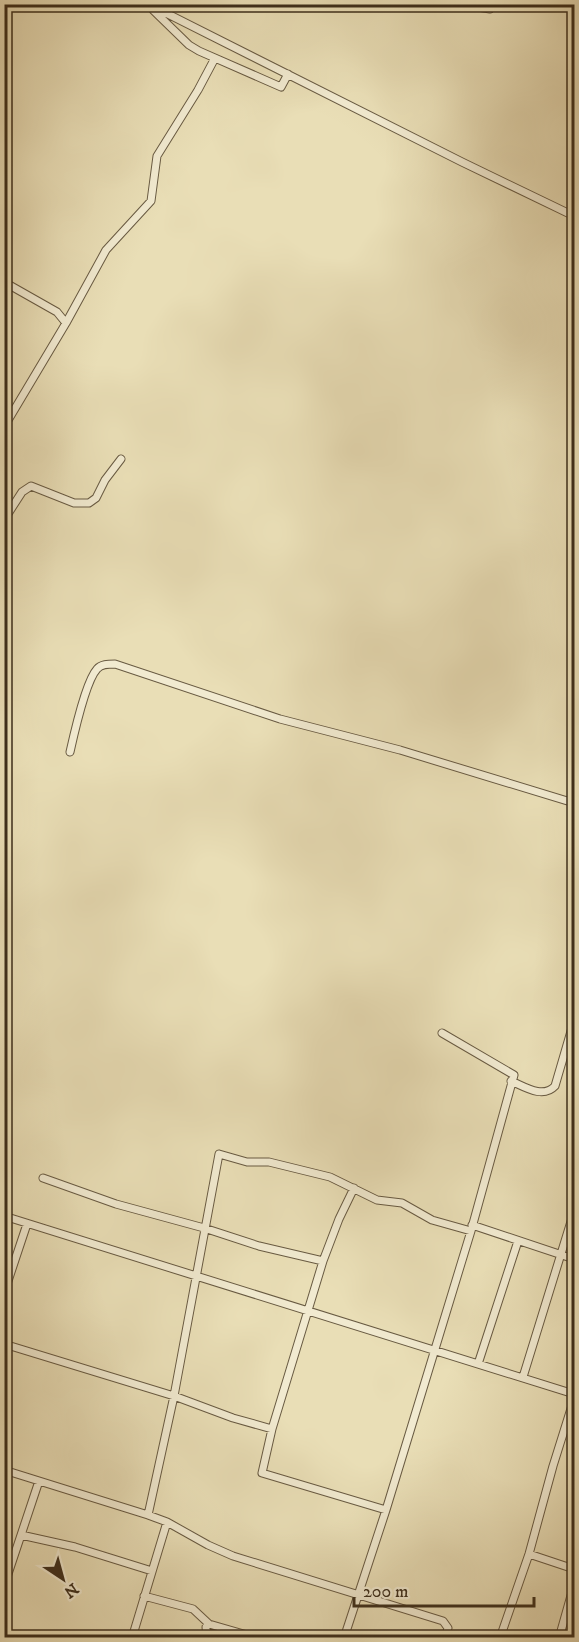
<svg xmlns="http://www.w3.org/2000/svg" width="579" height="1642" font-family="'IM FELL DW Pica',serif">
	<style>
		.lines { fill: none; stroke-linecap: round; stroke-linejoin: round }
		.minor-casing { stroke: #685a42; stroke-width: 9 }
		.minor { stroke: #f1ead0; stroke-width: 7 }
	</style>
	<rect width="100%" height="100%" fill="#e9deb6"/>
	<filter id="stains"><feTurbulence type="fractalNoise" baseFrequency=".00333" numOctaves="4"/><feColorMatrix values="0 0 0 0 .2 0 0 0 0 .09 0 0 0 0 .02 0 0 0 .5 -.17"/></filter>
	<radialGradient id="worn" r=".72"><stop offset=".6" stop-color="#630" stop-opacity="0"/><stop offset="1" stop-color="#630" stop-opacity=".3"/></radialGradient>
	<g class="lines">
		<g class="minor-casing">
			<path id="minor" d="M148 4 462 162 574 216
				M460 4 490 9 492 4
				M153 10 189 45 199 51 281 87 288 74
				M4 282 57 312 66 323
				M4 427 66 323 106 250 151 201 157 156 198 90 215 58
				M4 520 22 492 31 486 74 503H89L96 498 105 480 121 459
				M70 752C74 734 86 681 97 669 101 664 108 664 115 664L280 719 400 750 574 803
				M511 1081C525 1087 543 1099 555 1086L574 1021
				M43 1178 116 1204 204 1228 259 1246 323 1261
				M354 1188 339 1219 323 1261 272 1429 262 1473 386 1510
				M4 1216 574 1394
				M472 1225 574 1259
				M4 1293 27 1224
				M4 1344 174 1396 233 1418 272 1429
				M478 1364 518 1241
				M523 1377 573 1215
				M4 1470 148 1515
				M167 1522 208 1545 233 1556 443 1621 448 1628 445 1638
				M21 1535 75 1547 152 1571
				M529 1554 574 1569
				M4 1586 39 1481
				M144 1596 193 1609 209 1624
				M132 1638 167 1522 148 1515 174 1396 219 1154 247 1162H269L330 1177 377 1200 402 1203 432 1220 471 1231
				M207 1638 206 1627 209 1624 257 1638
				M344 1638 386 1510 471 1231 514 1075 442 1033
				M500 1638 529 1554 553 1466 574 1399
				M559 1638 574 1585"/>
		</g>
		<use href="#minor" class="minor"/>
	</g>
	<rect width="579" height="1642" fill="none" stroke="#e9deb6" stroke-width="24"/>
	<rect x="6" y="6" width="567" height="1630" fill="none" stroke="#3d2e1b" stroke-width="3"/>
	<rect x="12" y="12" width="555" height="1618" fill="none" stroke="#3d2e1b" stroke-width="1.5"/>
	<g transform="translate(63 1579) rotate(144)" stroke="#f1ead0" stroke-width="4.5" paint-order="stroke">
	<path d="M0-4.5L10 22L0 15L-10 22Z" fill="#3d2e1b"/>
	<text y="-9" font-size="16" font-weight="bold" text-anchor="middle" fill="#3d2e1b">N</text>
	</g>
	<path d="M354 1597v9h180v-9" fill="none" stroke="#3d2e1b" stroke-width="3"/>
	<text x="363" y="1597" font-size="18" fill="#3d2e1b" stroke="#f1ead0" stroke-width="4.5" paint-order="stroke">200 m</text>
	<rect width="100%" height="100%" filter="url(#stains)"/>
	<rect width="100%" height="100%" fill="url(#worn)"/>
</svg>
